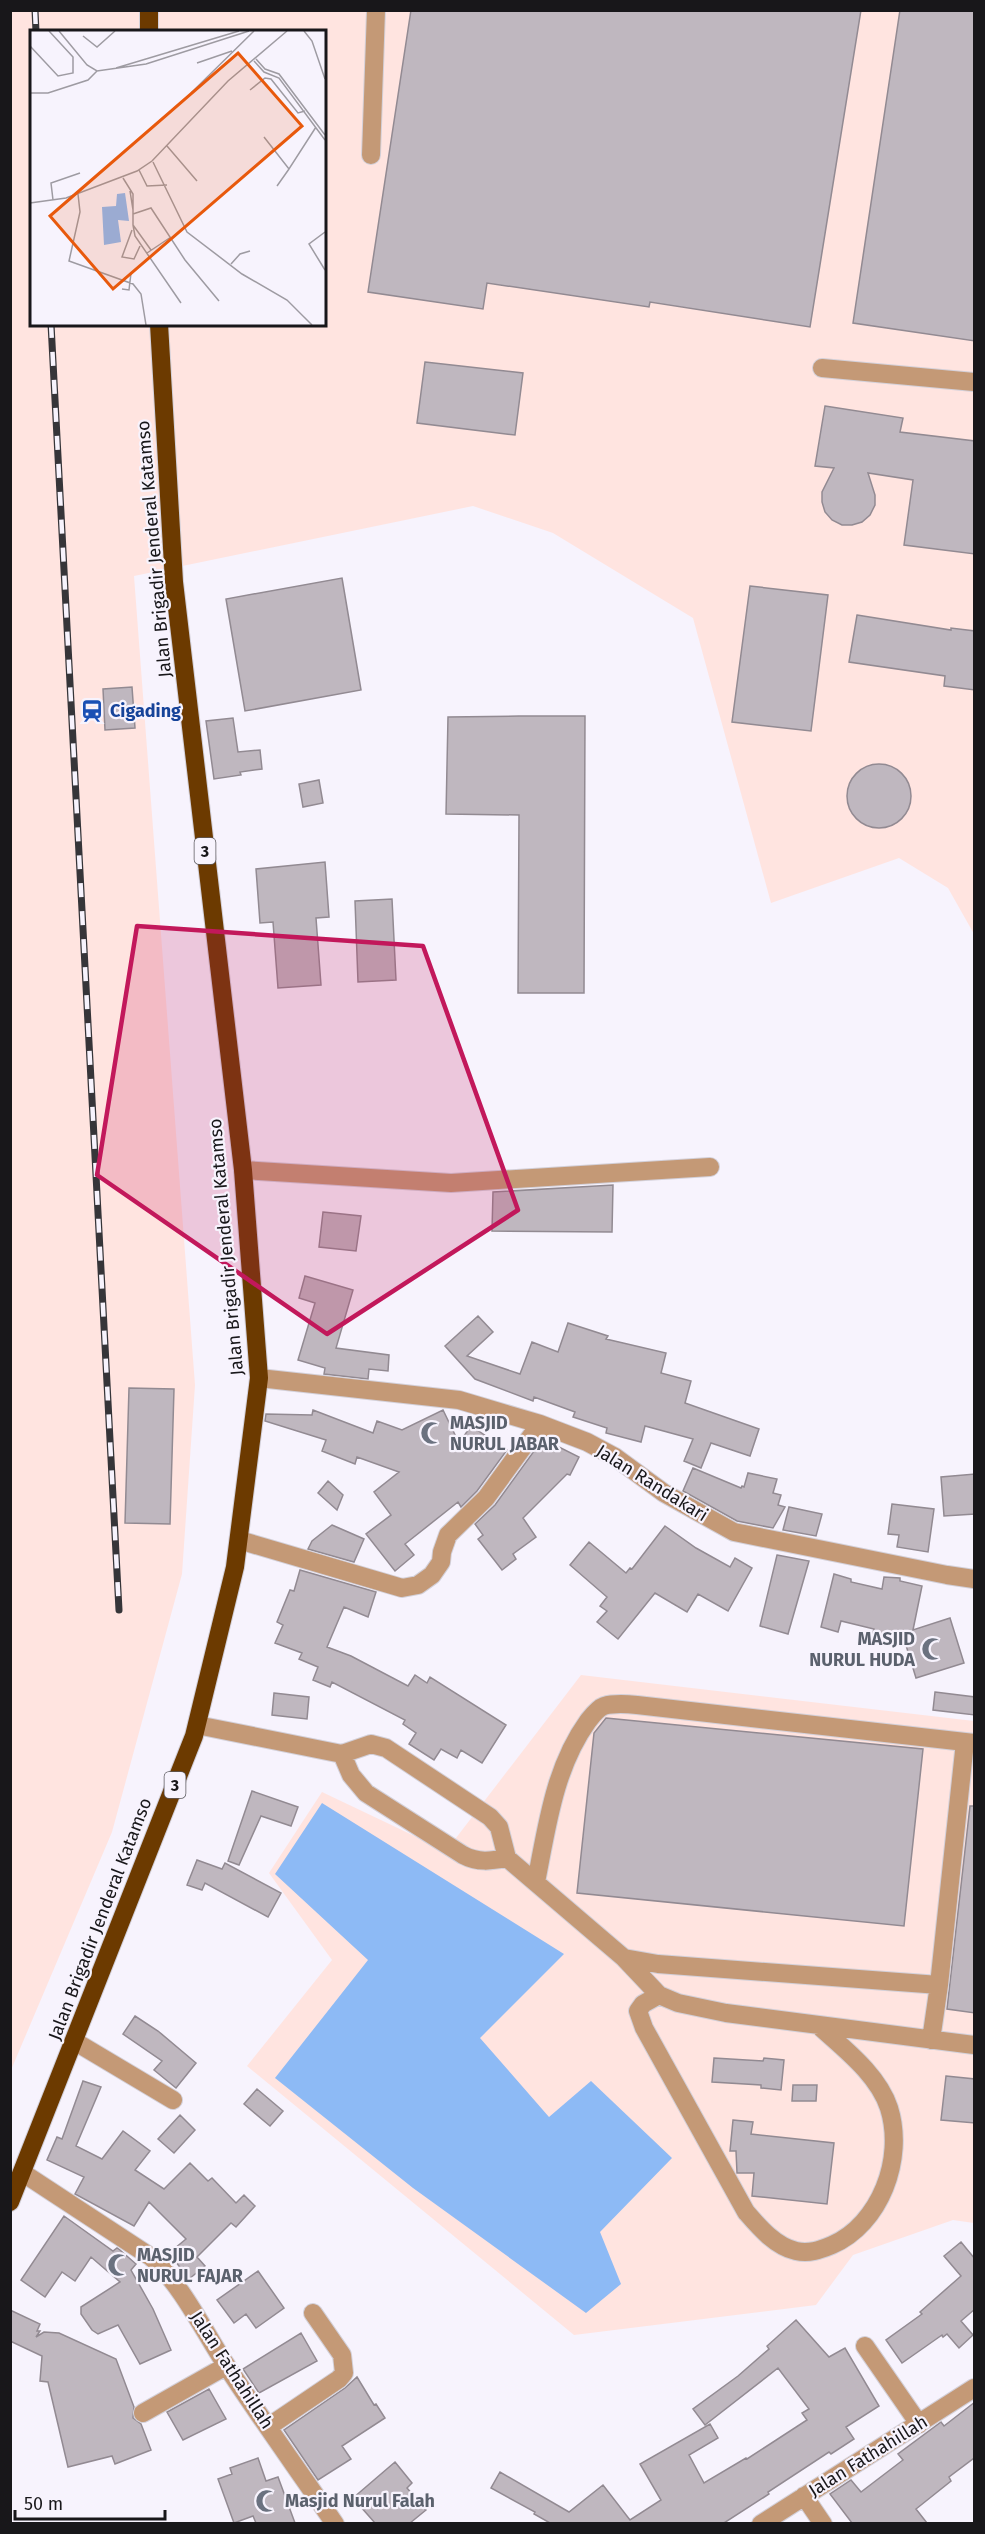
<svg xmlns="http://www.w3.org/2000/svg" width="985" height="2534" font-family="'Fira Sans',sans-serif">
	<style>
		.industrial { fill: #ffe4e0; fill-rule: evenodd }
		.water { fill: #8dbaf5 }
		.building { fill: #bfb7bf; stroke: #928a92; stroke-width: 1.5 }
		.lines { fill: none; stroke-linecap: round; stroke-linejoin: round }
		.minor-casing { stroke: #d3d0d9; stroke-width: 20 }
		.highway-casing { stroke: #d3d0d9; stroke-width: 20 }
		.minor { stroke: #c49976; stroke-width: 18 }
		.highway { stroke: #6c3a00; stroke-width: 18 }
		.rail-casing { stroke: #363539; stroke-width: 7 }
		.rail { stroke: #f7f3fd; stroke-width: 4.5; stroke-dasharray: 14; stroke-linecap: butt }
		.marked { fill: #c2185b; fill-opacity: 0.2; stroke: #c2185b; stroke-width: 4.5; stroke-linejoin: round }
		.labels { text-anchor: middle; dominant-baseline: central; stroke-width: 4.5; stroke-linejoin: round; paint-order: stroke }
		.shield { fill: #f7f3fd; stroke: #5b595e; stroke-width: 1.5 }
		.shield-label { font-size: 16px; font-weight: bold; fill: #18171a }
		.street-label { font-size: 18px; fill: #18171a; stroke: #f7f3fd }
		.transit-label { font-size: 18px; font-weight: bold; fill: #164399; stroke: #f7f3fd; text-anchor: start }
		.worship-label { font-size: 18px; font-weight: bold; fill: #5b616d; stroke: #f7f3fd; text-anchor: start }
		.inset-road { fill: none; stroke: #9e9ba2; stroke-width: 1.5 }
		.view { fill: #e8590c; fill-opacity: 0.15; stroke: #e8590c; stroke-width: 3 }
		.inset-edge { fill: none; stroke: #18171a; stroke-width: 3 }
	</style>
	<rect width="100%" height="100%" fill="#f7f3fd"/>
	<path class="industrial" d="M11 11H974V934L948 888 899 858 771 903 693 618 553 533 473 506 134 576 195 1385 182 1574 112 1832 11 2070ZM32 32H324V324H32Z
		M581 1675 974 1721V2223L953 2220 853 2255 816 2305 574 2335 247 2066 332 1960 269 1873 322 1792 446 1851Z"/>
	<path class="water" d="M322 1803 564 1954 480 2038 549 2117 591 2081 672 2158 600 2232 621 2284 586 2313 413 2188 275 2078 368 1960 275 1874Z"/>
	<path class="building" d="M411 10H861L810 327 650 302 649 307 487 283 483 309 368 292Z
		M900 10H975V341L853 323Z
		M425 362 523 373 515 435 417 423Z
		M825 406 903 418 900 432 975 441V554L904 545 913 480 868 473 875 495V505L870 515 862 522 852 525H842L832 520 825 512 822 502V492L834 468 815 466Z
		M342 578 361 690 245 711 226 599Z
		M750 586 828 595 811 731 732 722Z
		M857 615 951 630V628L975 631V690L944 686 945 676 849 662Z
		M132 687 135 728 105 730 103 689Z
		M519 716H585L584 993H518L519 815 446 814 448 717Z
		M233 718 238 752 260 750 262 769 240 772 241 775 214 779 206 721Z
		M847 796a32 32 0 1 1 64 0a32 32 0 1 1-64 0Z
		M319 780 323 803 303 807 299 784Z
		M325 862 329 917 316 918 321 985 278 988 273 922 260 923 256 869Z
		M392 899 396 980 358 982 355 901Z
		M613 1185 612 1232 492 1231 493 1192Z
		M323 1212 361 1216 356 1251 319 1247Z
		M305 1276 353 1290 336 1348 389 1355 388 1371 369 1369 368 1379 324 1374 325 1368 298 1360 315 1303 299 1298Z
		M478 1316 493 1332 467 1356 520 1374 532 1342 558 1352 568 1323 608 1336 606 1339 666 1353 661 1373 691 1381 685 1403 759 1429 750 1456 711 1443 701 1468 684 1461 693 1439 645 1426 641 1442 606 1433 607 1428 573 1417 575 1412 534 1397 533 1401 475 1379 445 1346Z
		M129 1388 174 1389 170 1524 125 1523Z
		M313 1410 373 1433 377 1421 402 1430 443 1410 459 1443 471 1426 507 1450 477 1491 461 1507 458 1502 405 1544 414 1555 395 1571 366 1534 391 1515 374 1492 399 1472 357 1457 355 1464 322 1451 326 1440 265 1421 266 1414 312 1415Z
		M542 1440 554 1451 557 1446 579 1457 570 1475 567 1474 523 1518 536 1537 513 1554 516 1559 502 1570 478 1539 483 1535 475 1524 495 1505Z
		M693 1468 741 1488 742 1486 744 1487 748 1473 777 1479 773 1493 781 1495 778 1505 785 1507 773 1528 737 1521 683 1491Z
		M975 1474V1514L944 1516 941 1477Z
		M328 1481 343 1495 337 1510 318 1493Z
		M892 1504 934 1509 928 1552 897 1547 899 1535 888 1534Z
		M789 1507 822 1514 816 1536 783 1530Z
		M332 1525 364 1539 354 1562 308 1549 312 1541Z
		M665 1526 696 1548 730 1567 735 1558 752 1568 728 1611 698 1594 687 1612 655 1593 618 1639 597 1622 607 1611 600 1606 607 1597 570 1565 589 1542 626 1573 630 1568 632 1569Z
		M777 1555 809 1561 788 1634 760 1626Z
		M300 1570 376 1592 368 1617 344 1607 327 1647 351 1656 408 1686 415 1675 427 1683 430 1677 506 1725 482 1763 461 1750 457 1758 441 1749 434 1760 409 1744 416 1733 403 1724 405 1720 332 1682 330 1687 313 1680 318 1667 299 1659 302 1653 275 1643 283 1625 277 1622 290 1590 294 1591Z
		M834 1574 851 1579V1582L882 1589 884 1577 900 1578V1581L922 1586 913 1630 950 1618 964 1663 916 1678 905 1642 872 1636 874 1629 841 1621 838 1632 821 1627Z
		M935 1692 975 1697V1715L933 1710Z
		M274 1693 309 1697 307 1719 272 1715Z
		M606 1718 923 1749 904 1926 577 1893 594 1733Z
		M252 1791 298 1807 291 1826 261 1816 239 1865 228 1861Z
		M970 1806H975V2013L947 2009Z
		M197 1860 222 1869 225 1863 281 1893 268 1917 205 1883 202 1890 187 1885Z
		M135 2016 158 2031 196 2063 176 2088 154 2070 162 2061 123 2034Z
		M714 2058 763 2061 764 2058 784 2060 781 2090 761 2088V2085L712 2082Z
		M946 2076 975 2079V2123L941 2120Z
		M83 2081 101 2087 76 2146 102 2159 123 2131 150 2151 135 2170 164 2189 190 2163 208 2181 212 2178 236 2203 244 2195 255 2206 236 2227 231 2223 197 2257 205 2266 189 2279 169 2253 186 2239 149 2202 134 2226 75 2194 84 2177 47 2160 57 2137 62 2139Z
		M793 2085H817L816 2101H792Z
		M257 2089 283 2111 270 2126 244 2104Z
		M180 2115 195 2130 174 2153 158 2139Z
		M733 2120 753 2122 751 2134 834 2143 827 2204 752 2196 754 2173H737L736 2151H730Z
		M64 2216 113 2251 117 2248 120 2250 136 2264 131 2270 153 2309 171 2350 140 2364 118 2325 98 2334 92 2330 81 2314V2307L120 2282 91 2257 75 2281 62 2272 45 2297 21 2280Z
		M961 2242 975 2259V2309L961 2321 973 2335 959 2348 947 2334 943 2337 942 2335 902 2363 886 2340 922 2314 920 2312 961 2276 944 2256Z
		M258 2271 284 2308 256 2328 246 2314 234 2323 217 2300Z
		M10 2310 40 2324 37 2331H40L36 2337 44 2332 59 2333 116 2359 134 2407 133 2418 141 2424 151 2450 115 2464 112 2456 68 2467 48 2382 40 2381 42 2356 10 2341Z
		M796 2320 829 2357 845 2348 879 2406 846 2427 854 2439 831 2454 829 2452 768 2492 769 2494 724 2523H550L534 2514 535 2512 491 2488 500 2472 569 2512 603 2485 630 2520 661 2500 640 2464 710 2424 718 2438 689 2455 704 2483 746 2458 747 2459 807 2420 802 2413 809 2409 778 2368 705 2425 693 2409 738 2376 769 2349 767 2346Z
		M301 2333 317 2361 259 2393 243 2369Z
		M357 2377 374 2405 376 2404 385 2418 342 2446 351 2459 318 2480 284 2430 345 2388Z
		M209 2389 226 2419 183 2440 167 2412Z
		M975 2402 974 2458 949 2477 951 2481 916 2509 927 2523H852L830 2494 851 2480 861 2492 903 2460 898 2454 941 2422 944 2426Z
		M258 2458 266 2481 278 2477 295 2523H256L253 2516 234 2523 218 2479 232 2474 230 2468Z
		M395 2462 412 2483 407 2488 426 2510 410 2523H375L353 2498Z"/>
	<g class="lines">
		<g class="minor-casing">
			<path id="minor" d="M371 155 376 10
				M822 368 974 382
				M243 1170 451 1183 710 1167
				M259 1378 459 1400 540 1424 587 1442 615 1457 664 1493 734 1532 947 1575 974 1579
				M239 1540 402 1588 418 1585 432 1575 441 1562 442 1552 448 1535 486 1498 540 1424
				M197 1725 342 1754 371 1744 386 1748 490 1817 499 1827 507 1858 624 1958 658 1964 939 1985
				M342 1754 351 1775 366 1793 463 1855C478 1863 491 1861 507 1858
				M536 1882C547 1827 554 1768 588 1721 592 1716 598 1708 604 1706 614 1703 627 1704 637 1705L974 1743
				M624 1958 659 1995 678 2003 726 2013 974 2045
				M659 1995 643 2004 638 2011 644 2028 746 2212C759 2227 775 2246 796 2251 809 2254 820 2250 832 2245 880 2224 905 2159 889 2108 878 2074 843 2048 818 2025
				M931 2040 939 1985 965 1742
				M74 2041 173 2100
				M23 2173 151 2257C183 2287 202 2328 226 2365 261 2419 299 2471 335 2524
				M865 2346 919 2424
				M143 2413 226 2366
				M268 2427 339 2379 344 2373 342 2355 313 2313
				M804 2496 823 2524
				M761 2524 974 2388"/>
		</g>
		<g class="highway-casing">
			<path id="highway" d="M149 10V32
				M10 2202 194 1736 235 1567 259 1378 243 1170 174 582 159 324"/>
		</g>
		<use href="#minor" class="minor"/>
		<use href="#highway" class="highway"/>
		<g class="rail-casing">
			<path id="rail" d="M35 10 36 32
				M51 324 119 1610"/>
		</g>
		<use href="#rail" class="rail"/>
	</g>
	<path class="marked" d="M137 926 423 946 518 1210 327 1334 97 1175Z"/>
	<defs>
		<g id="station-bare" transform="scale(1.8)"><path d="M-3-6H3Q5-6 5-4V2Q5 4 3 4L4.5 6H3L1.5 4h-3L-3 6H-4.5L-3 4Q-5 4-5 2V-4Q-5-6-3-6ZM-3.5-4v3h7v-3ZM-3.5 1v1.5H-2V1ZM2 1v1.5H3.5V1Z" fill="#1a4fb4" stroke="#f7f3fd" stroke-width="2.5" paint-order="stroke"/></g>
		<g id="mosque-bare" transform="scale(1.8)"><path d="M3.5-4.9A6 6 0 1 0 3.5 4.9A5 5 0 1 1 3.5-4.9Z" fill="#6b7280" stroke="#f7f3fd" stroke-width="2.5" paint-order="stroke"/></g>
	</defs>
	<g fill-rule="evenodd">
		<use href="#station-bare" x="92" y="711"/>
		<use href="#mosque-bare" x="432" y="1433"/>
		<use href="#mosque-bare" x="933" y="1649"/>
		<use href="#mosque-bare" x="119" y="2265"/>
		<use href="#mosque-bare" x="267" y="2501"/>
	</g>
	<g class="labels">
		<g class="shield">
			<rect x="194.5" y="838" width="21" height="26" rx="4.5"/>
			<rect x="164.5" y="1772" width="21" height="26" rx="4.5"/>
		</g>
		<g class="shield-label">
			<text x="205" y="851">3</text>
			<text x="175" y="1785">3</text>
		</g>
		<g class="street-label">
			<text transform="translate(154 549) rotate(-95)">Jalan Brigadir Jenderal Katamso</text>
			<text transform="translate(226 1247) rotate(-95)">Jalan Brigadir Jenderal Katamso</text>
			<text transform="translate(652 1483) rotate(32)">Jalan Randakari</text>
			<text transform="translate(100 1919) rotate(-69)">Jalan Brigadir Jenderal Katamso</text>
			<text transform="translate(232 2370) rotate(57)">Jalan Fathahillah</text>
			<text transform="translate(868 2456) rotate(-32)">Jalan Fathahillah</text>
		</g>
		<g class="transit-label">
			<text x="110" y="711">Cigading</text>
		</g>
		<g class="worship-label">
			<text x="450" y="1423">MASJID<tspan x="450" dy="21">NURUL JABAR</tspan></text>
			<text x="915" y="1639" text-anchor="end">MASJID<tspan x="915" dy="21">NURUL HUDA</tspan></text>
			<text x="137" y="2255">MASJID<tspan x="137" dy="21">NURUL FAJAR</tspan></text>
			<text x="285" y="2501">Masjid Nurul Falah</text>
		</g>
	</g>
	<g transform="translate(30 30)">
		<rect width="296" height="296" fill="#f7f3fd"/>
		<path d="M95 163 99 191 88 190 91 212 74 215 72 177 86 176 87 164Z" fill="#8dbaf5"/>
		<path class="inset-road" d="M29 1 57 35 67 41 116 34 219 1M274 1 282 11 295 49M53 6 67 17 85 1M0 16 28 46 43 43V27L19 1M226 29 235 39 249 44 295 105M224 31 234 42 249 48 295 110M167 33 202 21M86 38 209 1M220 60 235 48 241 49 268 83 275 81M0 63H18L58 50 67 41M161 63 224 1M234 107 259 139 286 97M137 116 167 151M123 132 157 202 212 244 257 270 282 295M109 140 117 156 137 155M93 148 103 164V195L121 220M247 156 259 139M100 161 103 180M48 164 50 182 39 231 103 254 111 264 116 295M23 170 21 153 50 143M0 173 36 168 107 141 122 131 198 51 257 1M103 184 121 178 155 230 189 271M103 195 105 206 151 273M102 200 92 227 104 229 110 216M295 202 279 214 295 240M117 223 141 207M201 234 210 224 220 221M92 259 99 260 101 243"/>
		<path class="view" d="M208 23 272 96 83 259 20 186Z"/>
		<rect width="296" height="296" class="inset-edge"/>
	</g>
	<rect width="985" height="2534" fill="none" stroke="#18171a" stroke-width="24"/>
	<path d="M15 2510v9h150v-9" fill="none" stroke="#18171a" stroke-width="3"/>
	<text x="24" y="2510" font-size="18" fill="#18171a" stroke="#f7f3fd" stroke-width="4.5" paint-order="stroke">50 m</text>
</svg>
